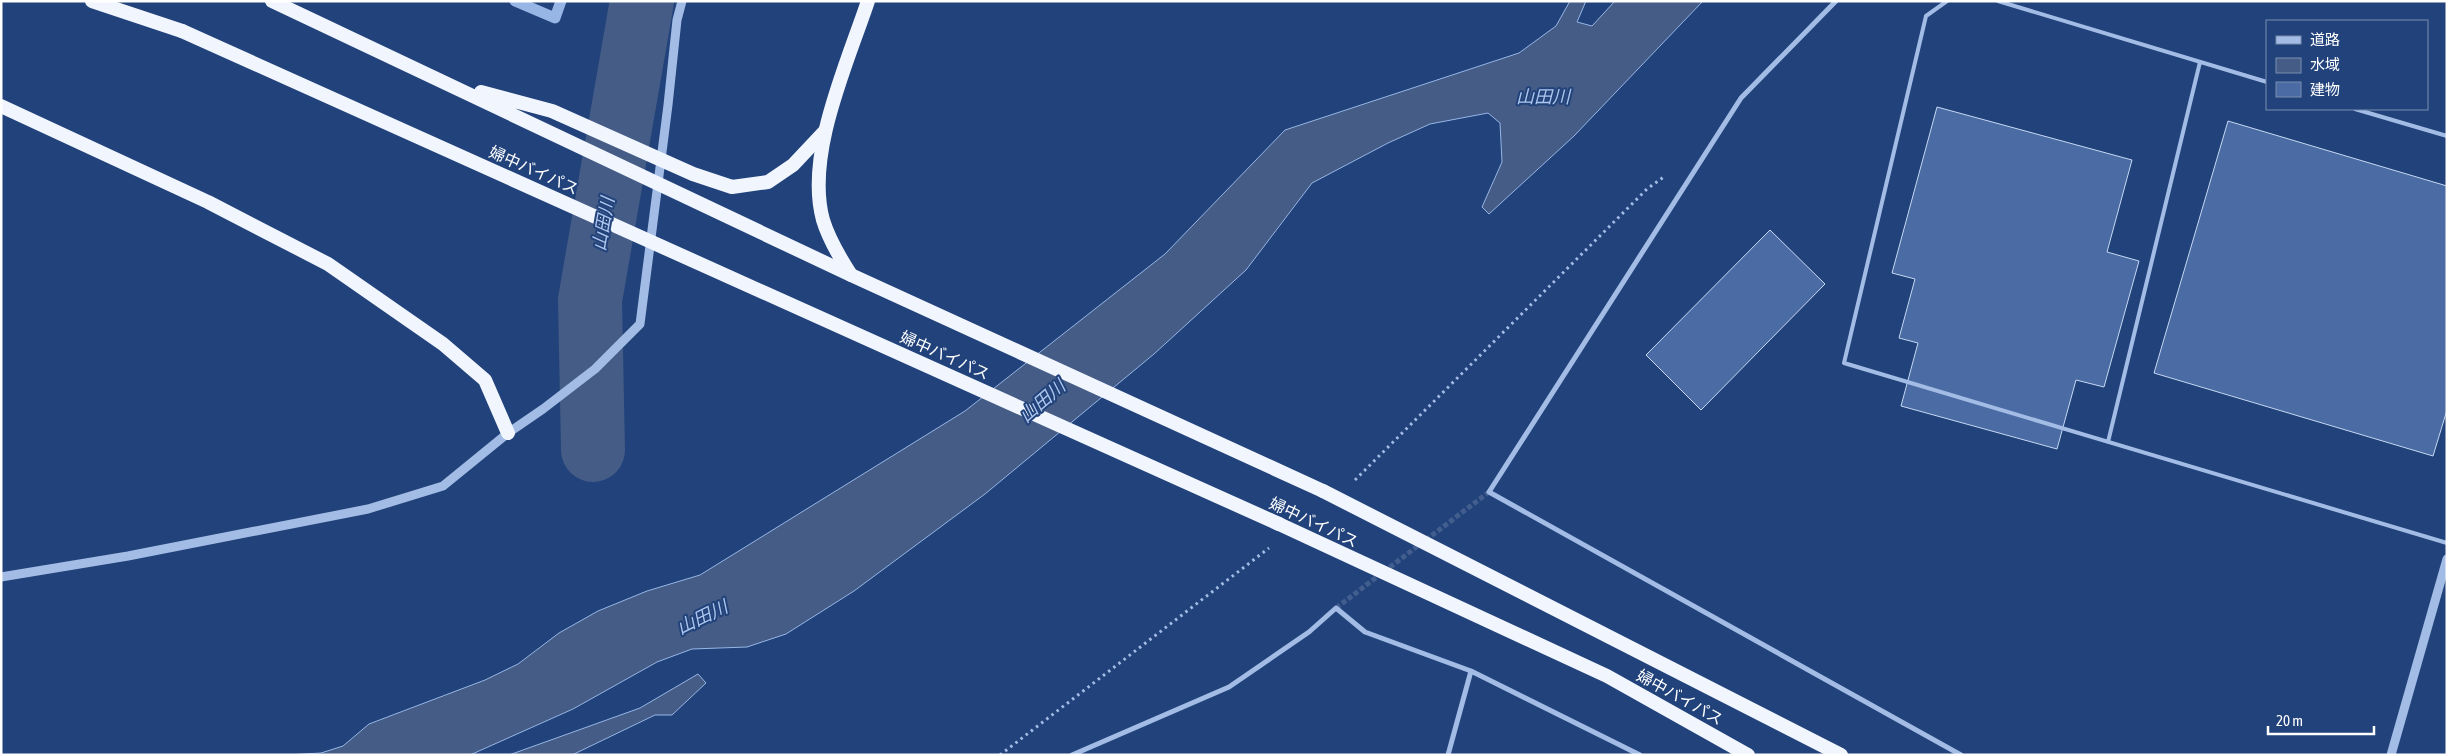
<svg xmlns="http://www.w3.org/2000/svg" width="2448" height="756" font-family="'Asap Condensed','Noto Sans JP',sans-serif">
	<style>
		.water { fill: #445c86; stroke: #97b6e6 }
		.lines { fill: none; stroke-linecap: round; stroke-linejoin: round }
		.stream { stroke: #97b6e6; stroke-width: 11 }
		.river { stroke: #445c86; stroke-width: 64 }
		.building { fill: #4a6ba3; stroke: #c6d8f4 }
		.minor-tunnel { stroke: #425e8e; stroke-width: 5; stroke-dasharray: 5 2.5; stroke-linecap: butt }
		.path { stroke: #a3bce5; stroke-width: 3; stroke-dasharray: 2.5 4; stroke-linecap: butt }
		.service { stroke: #a3bce5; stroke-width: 4 }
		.minor { stroke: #a3bce5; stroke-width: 5 }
		.tertiary { stroke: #a3bce5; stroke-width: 9 }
		.trunk { stroke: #f1f5fe; stroke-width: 14 }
		.trunk-bridge { stroke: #f1f5fe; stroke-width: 14 }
		.labels { text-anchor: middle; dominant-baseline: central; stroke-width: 4; stroke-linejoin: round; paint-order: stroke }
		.street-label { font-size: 16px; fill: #fff; stroke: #21427a }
		.water-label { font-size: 18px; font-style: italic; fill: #aec6ed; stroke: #21427a }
	</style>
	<rect width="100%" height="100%" fill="#21427a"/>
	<path class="water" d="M1570 1H1586L1577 22 1592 26 1615 1H1703L1574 136 1489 214 1482 207 1502 162 1500 123 1488 113 1430 124 1388 143 1312 183 1246 270 1154 354 985 494 854 591 786 634 747 647 692 649 657 662 573 709 470 755H285L321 753 343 746 369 724 485 680 518 664 559 633 598 611 647 591 700 575 965 411 1165 254 1285 130 1519 53 1556 26Z
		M698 674 706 683 672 715H655L572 755H509L640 708Z"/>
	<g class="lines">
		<path class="stream" d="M515 1 555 18 561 1"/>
		<path class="river" d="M593 450 590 300 642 1"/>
	</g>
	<path class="building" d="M1937 107 2132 160 2107 252 2139 261 2104 387 2076 380 2057 449 1901 406 1918 343 1899 338 1915 279 1892 273Z
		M2228 121 2447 186V410L2433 456 2154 373Z
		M1770 230 1825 284 1701 410 1646 355Z"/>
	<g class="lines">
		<path class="minor-tunnel" d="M1336 608 1489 492"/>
		<path class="path" d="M1355 480 1647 189 1665 176
			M1000 755 1269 548"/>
		<path class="service" d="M1947 1 1926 16 1844 363 2447 543
			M1998 1 2267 82
			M2355 109 2447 136
			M2108 442 2200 62"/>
		<path class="minor" d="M1836 1 1741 98 1489 492 1961 755
			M1072 755 1229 687 1309 632 1336 608 1365 632 1471 671 1640 755
			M1448 755 1471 671"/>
		<path class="tertiary" d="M1 577 128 556 368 509 443 486 508 433 543 409 595 369 640 324 668 105 677 20 682 1
			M2391 755 2447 559"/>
		<path class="trunk" d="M92 1 182 31
			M1 106 208 202 328 264 443 344 485 380 508 433
			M851 275C840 258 829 240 823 220 805 155 847 64 868 1
			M1323 491 1841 755
			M1279 524 1607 676 1748 755"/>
		<path class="trunk-bridge" d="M272 1 851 275 1323 491
			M182 31 1279 524
			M481 92 552 111 693 174 732 187 768 182 793 165 825 131"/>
	</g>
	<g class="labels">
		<g class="street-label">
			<text transform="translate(534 170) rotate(24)">婦中バイパス</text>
			<text transform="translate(945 355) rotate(24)">婦中バイパス</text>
			<text transform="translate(1314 522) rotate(25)">婦中バイパス</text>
			<text transform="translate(1680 697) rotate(29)">婦中バイパス</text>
		</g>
		<g class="water-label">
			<text x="1543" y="96">山田川</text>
			<text transform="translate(603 224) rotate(-80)">山田川</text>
			<text transform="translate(1042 401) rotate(-41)">山田川</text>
			<text transform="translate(702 617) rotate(-26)">山田川</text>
		</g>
	</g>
	<rect width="2448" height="756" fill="none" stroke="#ffffff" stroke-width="5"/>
	<rect x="2266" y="20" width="162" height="90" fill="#21427a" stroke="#7a8eaf"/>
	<rect x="2276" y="36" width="25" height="8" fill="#a3bce5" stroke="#7a8eaf"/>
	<text x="2310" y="45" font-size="15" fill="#ffffff">道路</text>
	<rect x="2276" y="58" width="25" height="15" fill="#445c86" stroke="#7a8eaf"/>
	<text x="2310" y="70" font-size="15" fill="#ffffff">水域</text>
	<rect x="2276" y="82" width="25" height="15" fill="#4a6ba3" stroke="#7a8eaf"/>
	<text x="2310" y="95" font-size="15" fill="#ffffff">建物</text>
	<path d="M2268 726v8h106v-8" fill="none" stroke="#ffffff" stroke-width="2.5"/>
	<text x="2276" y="726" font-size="15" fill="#ffffff" stroke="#21427a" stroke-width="4" paint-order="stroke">20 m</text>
</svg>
